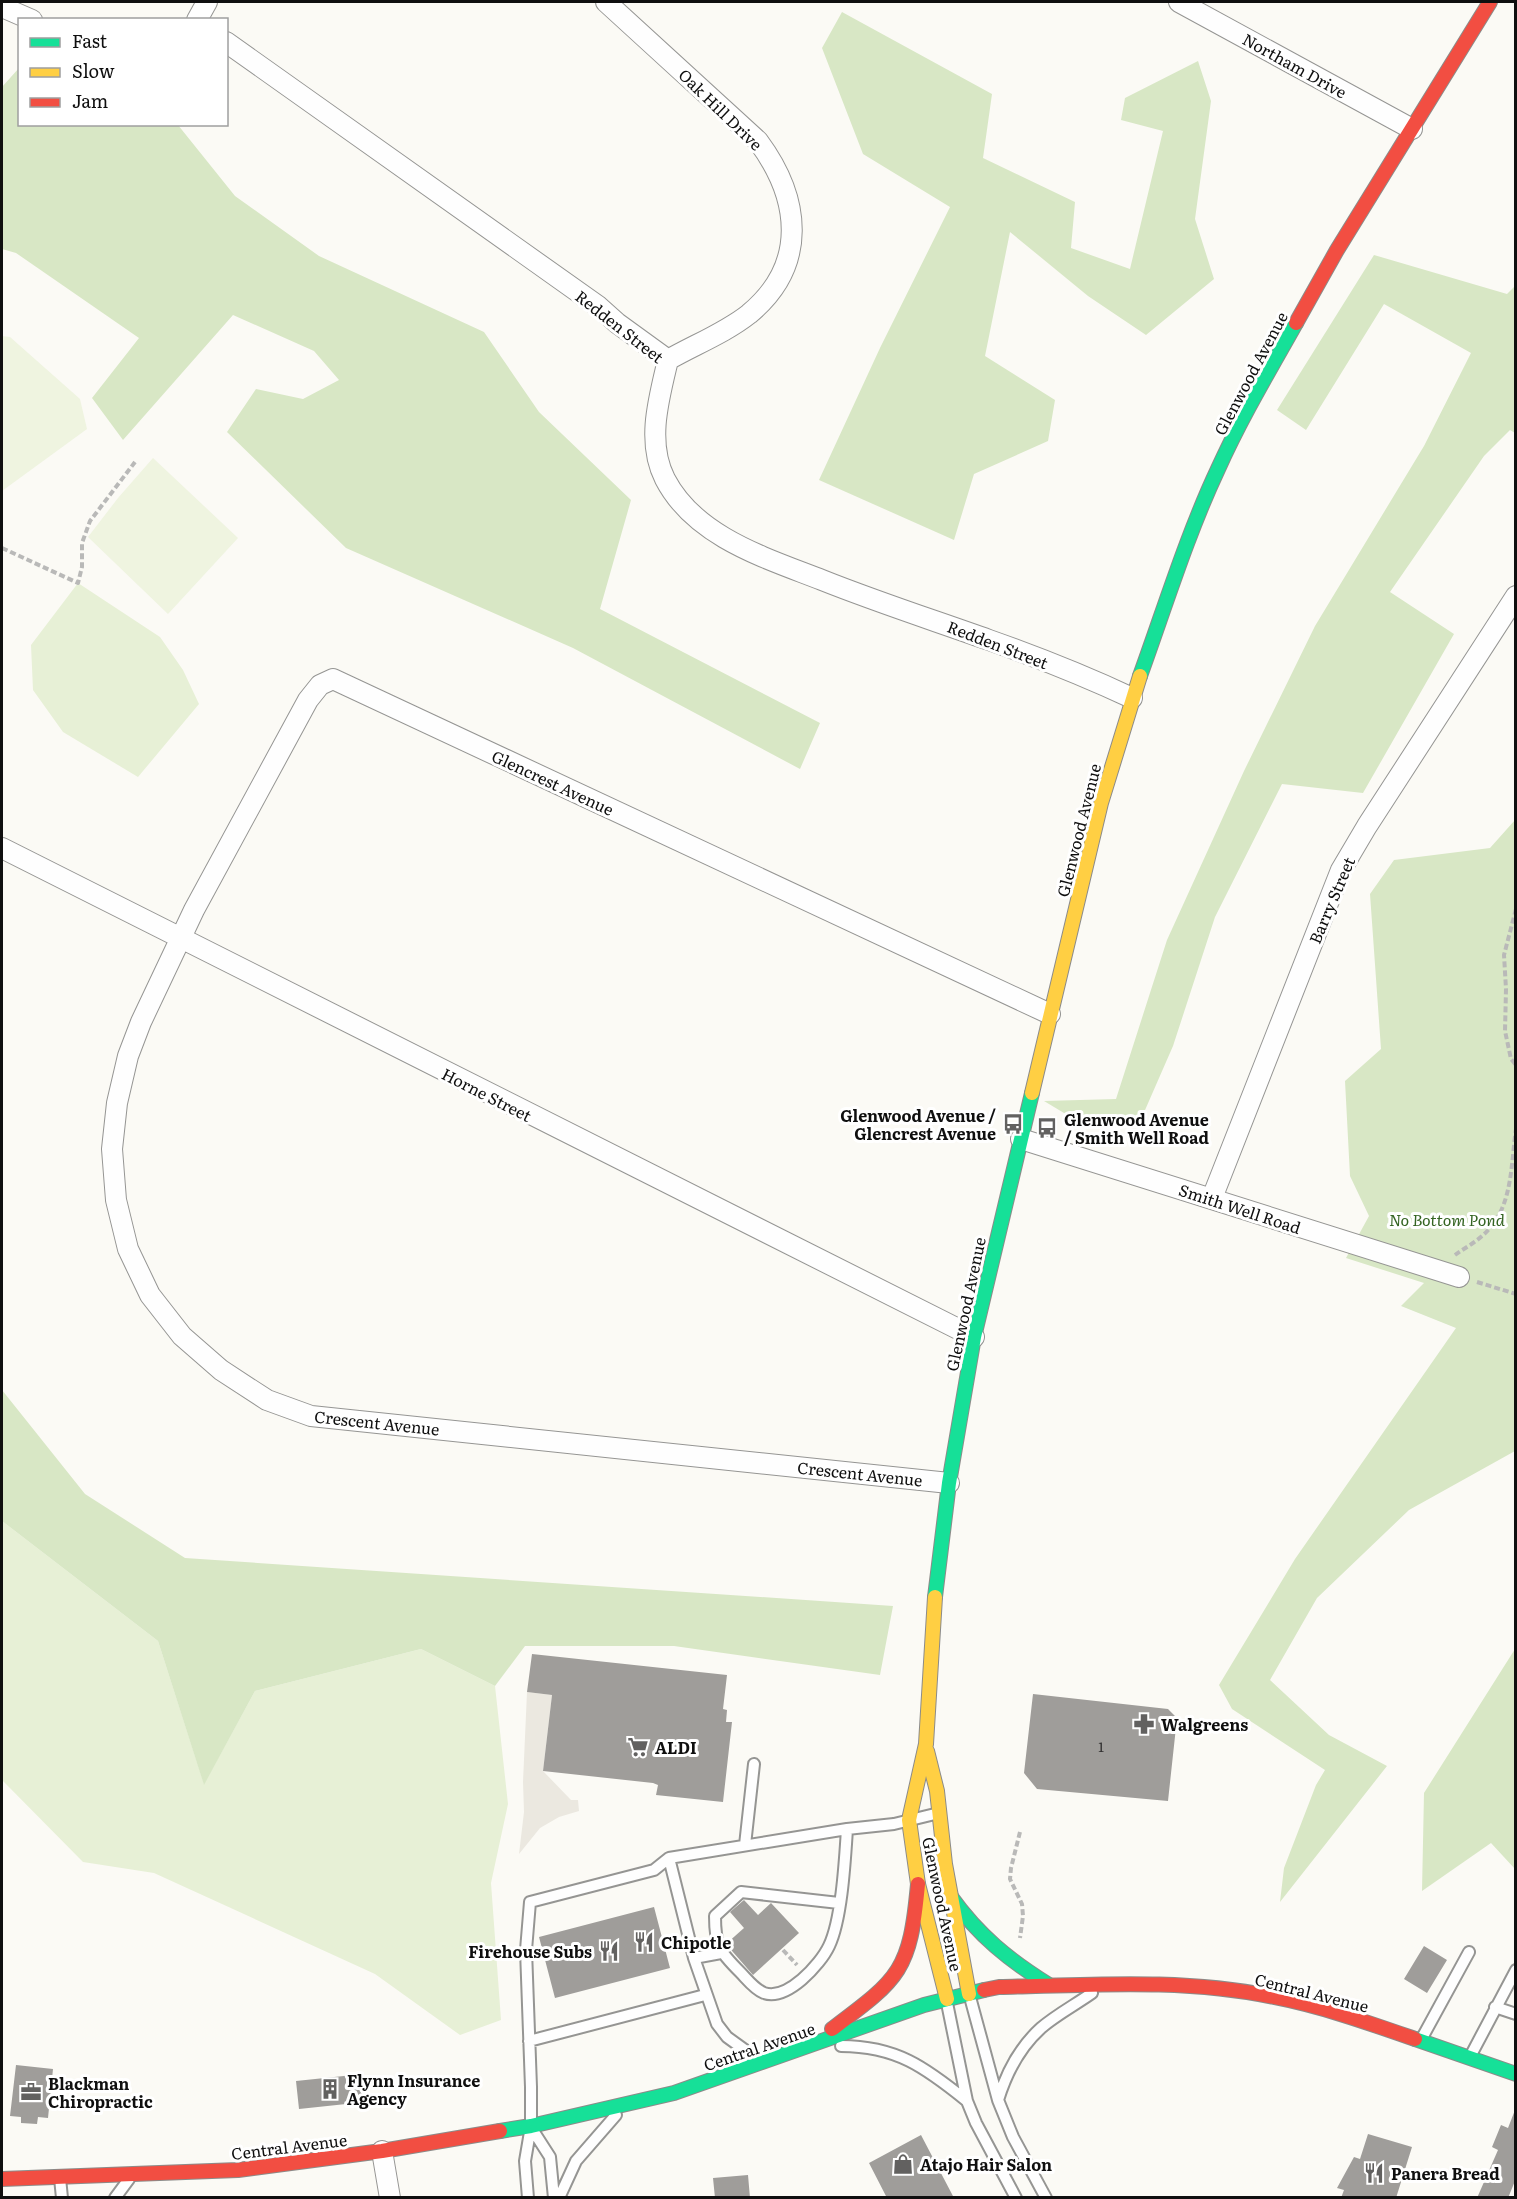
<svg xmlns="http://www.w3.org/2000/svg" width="1517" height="2199" font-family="Literata,serif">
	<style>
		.green { fill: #e7f0d6 }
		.forest { fill: #d8e7c5 }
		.pitch { fill: #eff4e0 }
		.plaza { fill: #ebe8e0 }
		.building { fill: #9f9d9a }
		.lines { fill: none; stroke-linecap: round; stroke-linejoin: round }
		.lane-casing { stroke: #959593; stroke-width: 14 }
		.street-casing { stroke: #959593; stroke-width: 22 }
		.fast-casing { stroke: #8c8b89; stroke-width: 16 }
		.slow-casing { stroke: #8c8b89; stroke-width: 16 }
		.jam-casing { stroke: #8c8b89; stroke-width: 16 }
		.path { stroke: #b9b9b8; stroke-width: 4; stroke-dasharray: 6 3; stroke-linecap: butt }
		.lane { stroke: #fefefe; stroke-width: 10 }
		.street { stroke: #fefefe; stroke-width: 20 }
		.fast { stroke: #16e098; stroke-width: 14 }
		.slow { stroke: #ffcf43; stroke-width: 14 }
		.jam { stroke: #f24e42; stroke-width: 14 }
		.labels { text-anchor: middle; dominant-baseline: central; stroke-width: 6; stroke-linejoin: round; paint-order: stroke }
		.number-label { font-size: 14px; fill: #333232 }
		.street-label { font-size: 16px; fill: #0f0f0f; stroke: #fff }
		.poi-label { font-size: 16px; font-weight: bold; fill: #0f0f0f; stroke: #fff; text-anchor: start }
		.park-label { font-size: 16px; font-style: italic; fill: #346422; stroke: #fff }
	</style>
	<rect width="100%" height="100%" fill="#fbfaf5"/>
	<path class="green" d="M78 583 160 637 183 670 199 704 138 777 63 732 33 690 31 645Z
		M2 1521 158 1641 204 1784 255 1691 421 1649 495 1686 508 1804 491 1883 501 2020 460 2035 375 1974 154 1873 83 1862 2 1780Z"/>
	<path class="forest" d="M842 12 992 94 983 158 1075 202 1071 248 1130 269 1163 131 1121 120 1125 98 1198 61 1211 101 1195 219 1214 279 1146 335 1088 296 1010 232 985 356 1055 400 1048 441 974 474 954 540 819 480 880 348 950 207 863 154 822 48Z
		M19 68 20 124 178 125 235 196 319 256 484 332 539 412 631 500 600 609 820 723 800 769 573 648 346 548 227 432 256 389 303 399 339 380 314 351 233 315 123 440 92 398 139 338 16 253 2 249V87Z
		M1374 255 1507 294 1515 286V433L1510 430 1484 456 1390 592 1454 634 1363 793 1282 784 1215 917 1173 1046 1142 1117 1084 1125 1044 1101 1116 1099 1167 940 1244 771 1315 626 1424 446 1471 353 1384 304 1306 430 1277 410Z
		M1515 820V1451L1409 1510 1317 1598 1270 1680 1329 1735 1387 1766 1280 1902 1284 1868 1316 1785 1325 1770 1232 1709 1219 1685 1295 1559 1456 1328 1401 1306 1424 1283 1346 1258 1369 1216 1350 1176 1345 1081 1381 1049 1370 894 1394 860 1490 848Z
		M2 1390 85 1494 185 1558 893 1606 880 1675 674 1646H525L495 1686 421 1649 255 1691 204 1785 158 1641 2 1521Z
		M1515 1649V1869L1491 1843 1422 1891 1424 1793Z"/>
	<path class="pitch" d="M2 336 10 337 80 399 87 429 2 491Z
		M153 458 238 538 168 614 88 537 118 498Z"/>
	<path class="plaza" d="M527 1692 552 1695 543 1771 571 1800H578L579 1811 559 1817 540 1828 519 1854 524 1812 523 1782Z"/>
	<path class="building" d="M532 1654 727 1675 723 1709 727 1710 726 1722H732L723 1802 656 1795 658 1785 653 1783 543 1771 552 1695 527 1692Z
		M1033 1694 1168 1709 1177 1718 1168 1801 1037 1789 1024 1773Z
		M744 1900 758 1915 771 1903 799 1933 753 1975 726 1944 744 1928 730 1912Z
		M654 1907 670 1968 555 1998 539 1937Z
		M1424 1946 1447 1960 1427 1993 1404 1979Z
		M16 2065 53 2069 48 2118 38 2117 37 2124 21 2123V2117L10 2116Z
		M363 2074 365 2102 299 2109 296 2081Z
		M1515 2110V2181L1508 2198H1477L1498 2150 1492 2147 1501 2125 1508 2128Z
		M1368 2134 1412 2147 1396 2198H1341L1344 2190 1337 2188 1354 2157 1360 2159Z
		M921 2135 954 2198H887L869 2163Z
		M748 2175 750 2198H715L713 2178Z"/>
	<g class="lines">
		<g class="lane-casing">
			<path id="lane" d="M745 1845 754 1764
				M839 1903 741 1892 715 1916C715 1946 719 1951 740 1972 747 1979 754 1989 764 1993 787 2001 820 1965 829 1946 842 1919 845 1859 847 1829
				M694 1958 721 1953
				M970 1997 998 2100 1013 2137 1046 2198
				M947 2003 967 2101 976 2123 1016 2198
				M1495 2007 1516 2014
				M1422 2038 1469 1952
				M529 2041 705 1995
				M841 2046C896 2046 925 2067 967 2101
				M1471 2055 1516 1970
				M756 2058 727 2037 717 2024 694 1958 669 1858 847 1829 894 1824 939 1813
				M998 2100C1006 2074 1020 2047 1041 2028 1056 2015 1075 2005 1092 1993
				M532 2129 550 2157 554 2198
				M60 2178 62 2198
				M115 2198 129 2179
				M528 2198 525 2161 531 2126V2087L526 1950 530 1902 654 1870 669 1858
				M559 2198 576 2161 616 2115"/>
		</g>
		<g class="street-casing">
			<path id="street" d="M606 2 758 141C801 199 808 265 749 314 725 333 694 345 668 360
				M1179 2 1412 129
				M2 7 32 20
				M197 20 207 2
				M226 42 598 306 617 323 668 360
				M668 360C659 398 646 442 665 479 695 537 766 558 822 580 877 602 933 620 989 640 1037 657 1085 676 1132 698
				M2 848 974 1337
				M1021 1139 1459 1277
				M1212 1198 1341 870 1367 826 1516 596
				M949 1483 311 1416 267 1400 221 1370 182 1336 150 1295 128 1249 116 1200 112 1149 117 1103 128 1056 141 1022 194 910 308 700 320 685 333 679 1050 1014
				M382 2151 390 2198"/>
		</g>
		<g class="fast-casing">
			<path id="fast" d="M1140 676C1165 607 1187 535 1218 469 1241 418 1269 371 1296 323
				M935 1597 949 1483 974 1337 1032 1093
				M951 1897C979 1936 1009 1960 1049 1985
				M1415 2039 1516 2074
				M500 2131 531 2126 674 2093 924 2005 984 1990"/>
		</g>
		<g class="slow-casing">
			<path id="slow" d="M1032 1093 1101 803 1140 676
				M935 1597 926 1744 909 1820 918 1884 947 1999
				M927 1751 937 1791 945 1864 969 1994"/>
		</g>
		<g class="jam-casing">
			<path id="jam" d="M1296 323 1337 250 1490 2
				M984 1990 999 1987C1091 1985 1183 1978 1274 1997 1321 2006 1369 2023 1415 2039
				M832 2029C900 1978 910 1971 918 1884
				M2 2179 238 2170 382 2151 500 2131"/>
		</g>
		<path class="path" d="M2 548 78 583 82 567V543L90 521 135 462
			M1516 909 1504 955 1506 989 1505 1031 1511 1059 1516 1065
			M1455 1255C1466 1247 1480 1240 1489 1229 1513 1203 1511 1162 1516 1129
			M1477 1282 1516 1294
			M1020 1832 1011 1868 1010 1879 1022 1904 1023 1916 1020 1938
			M783 1950 797 1965"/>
		<use href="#lane" class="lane"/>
		<use href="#street" class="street"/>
		<use href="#fast" class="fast"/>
		<use href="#slow" class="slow"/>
		<use href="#jam" class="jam"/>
	</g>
	<defs>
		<g id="bus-bare" transform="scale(1.62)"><path d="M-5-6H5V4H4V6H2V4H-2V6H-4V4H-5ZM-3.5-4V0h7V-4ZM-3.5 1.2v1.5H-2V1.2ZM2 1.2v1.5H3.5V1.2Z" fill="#626160" stroke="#fff" stroke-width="2.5" paint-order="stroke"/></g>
		<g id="pharmacy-bare" transform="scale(1.62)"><path d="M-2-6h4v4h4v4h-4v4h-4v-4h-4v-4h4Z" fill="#626160" stroke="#fff" stroke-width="2.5" paint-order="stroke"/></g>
		<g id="supermarket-bare" transform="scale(1.62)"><path d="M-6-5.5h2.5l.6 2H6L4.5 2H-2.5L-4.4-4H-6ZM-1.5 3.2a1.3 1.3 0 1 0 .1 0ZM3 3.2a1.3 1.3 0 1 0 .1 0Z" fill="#626160" stroke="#fff" stroke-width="2.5" paint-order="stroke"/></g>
		<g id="restaurant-bare" transform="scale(1.62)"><path d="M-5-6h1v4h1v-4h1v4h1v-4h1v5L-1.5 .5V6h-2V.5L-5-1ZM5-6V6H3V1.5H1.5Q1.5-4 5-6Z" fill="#626160" stroke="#fff" stroke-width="2.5" paint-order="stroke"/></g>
		<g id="building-bare" transform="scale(1.62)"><path d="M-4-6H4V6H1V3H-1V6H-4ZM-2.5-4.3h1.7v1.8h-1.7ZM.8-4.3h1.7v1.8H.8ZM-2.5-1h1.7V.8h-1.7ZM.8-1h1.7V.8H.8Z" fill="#626160" stroke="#fff" stroke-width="2.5" paint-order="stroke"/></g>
		<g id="office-bare" transform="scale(1.62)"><path d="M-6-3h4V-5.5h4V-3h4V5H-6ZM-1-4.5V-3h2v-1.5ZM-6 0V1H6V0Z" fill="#626160" stroke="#fff" stroke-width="2.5" paint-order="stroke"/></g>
		<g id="shop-bare" transform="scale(1.62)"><path d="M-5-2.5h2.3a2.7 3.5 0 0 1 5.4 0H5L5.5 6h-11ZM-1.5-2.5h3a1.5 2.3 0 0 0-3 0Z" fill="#626160" stroke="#fff" stroke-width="2.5" paint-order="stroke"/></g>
	</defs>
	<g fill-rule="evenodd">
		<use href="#bus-bare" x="1013" y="1124"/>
		<use href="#bus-bare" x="1047" y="1128"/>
		<use href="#pharmacy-bare" x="1144" y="1724"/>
		<use href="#supermarket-bare" x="638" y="1747"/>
		<use href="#restaurant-bare" x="644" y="1942"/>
		<use href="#restaurant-bare" x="609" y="1951"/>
		<use href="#building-bare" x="330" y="2089"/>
		<use href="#office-bare" x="31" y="2092"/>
		<use href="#shop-bare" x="903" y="2164"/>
		<use href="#restaurant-bare" x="1374" y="2173"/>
	</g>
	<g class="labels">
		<g class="number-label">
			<text x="1101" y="1746">1</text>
		</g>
		<g class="street-label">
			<text transform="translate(1295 65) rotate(29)">Northam Drive</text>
			<text transform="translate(721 109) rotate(44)">Oak Hill Drive</text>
			<text transform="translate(620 326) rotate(38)">Redden Street</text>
			<text transform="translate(1250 373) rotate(-62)">Glenwood Avenue</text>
			<text transform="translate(998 644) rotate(21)">Redden Street</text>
			<text transform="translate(553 782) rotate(25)">Glencrest Avenue</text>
			<text transform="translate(1078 830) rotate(-76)">Glenwood Avenue</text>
			<text transform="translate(1331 900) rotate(-67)">Barry Street</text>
			<text transform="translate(487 1094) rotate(27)">Horne Street</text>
			<text transform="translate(1240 1208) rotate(18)">Smith Well Road</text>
			<text transform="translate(965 1304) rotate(-78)">Glenwood Avenue</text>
			<text transform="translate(377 1422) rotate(6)">Crescent Avenue</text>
			<text transform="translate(860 1473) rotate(6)">Crescent Avenue</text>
			<text transform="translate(943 1904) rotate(78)">Glenwood Avenue</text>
			<text transform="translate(1312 1992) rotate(14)">Central Avenue</text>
			<text transform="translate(759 2046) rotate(-19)">Central Avenue</text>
			<text transform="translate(289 2146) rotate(-7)">Central Avenue</text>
		</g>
		<g class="poi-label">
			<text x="996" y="1115" text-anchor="end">Glenwood Avenue /<tspan x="996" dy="18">Glencrest Avenue</tspan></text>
			<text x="1064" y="1119">Glenwood Avenue<tspan x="1064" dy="18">/ Smith Well Road</tspan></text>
			<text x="1161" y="1724">Walgreens</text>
			<text x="655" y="1747">ALDI</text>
			<text x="661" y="1942">Chipotle</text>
			<text x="592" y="1951" text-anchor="end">Firehouse Subs</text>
			<text x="347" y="2080">Flynn Insurance<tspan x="347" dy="18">Agency</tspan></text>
			<text x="48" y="2083">Blackman<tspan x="48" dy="18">Chiropractic</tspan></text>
			<text x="920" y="2164">Atajo Hair Salon</text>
			<text x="1391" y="2173">Panera Bread</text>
		</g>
		<g class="park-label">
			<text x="1447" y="1219">No Bottom Pond</text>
		</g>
	</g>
	<rect width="1517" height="2199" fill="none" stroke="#0f0f0f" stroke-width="6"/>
	<rect x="18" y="18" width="210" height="108" fill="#ffffff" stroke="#9f9f9f" stroke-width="1.5"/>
	<rect x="30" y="38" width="30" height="9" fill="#16e098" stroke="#9f9f9f" stroke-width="1.5"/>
	<text x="72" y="48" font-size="18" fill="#0f0f0f">Fast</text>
	<rect x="30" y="68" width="30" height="9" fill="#ffcf43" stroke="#9f9f9f" stroke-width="1.5"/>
	<text x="72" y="78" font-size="18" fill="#0f0f0f">Slow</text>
	<rect x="30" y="98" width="30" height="9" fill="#f24e42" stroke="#9f9f9f" stroke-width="1.5"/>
	<text x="72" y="108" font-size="18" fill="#0f0f0f">Jam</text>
</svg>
